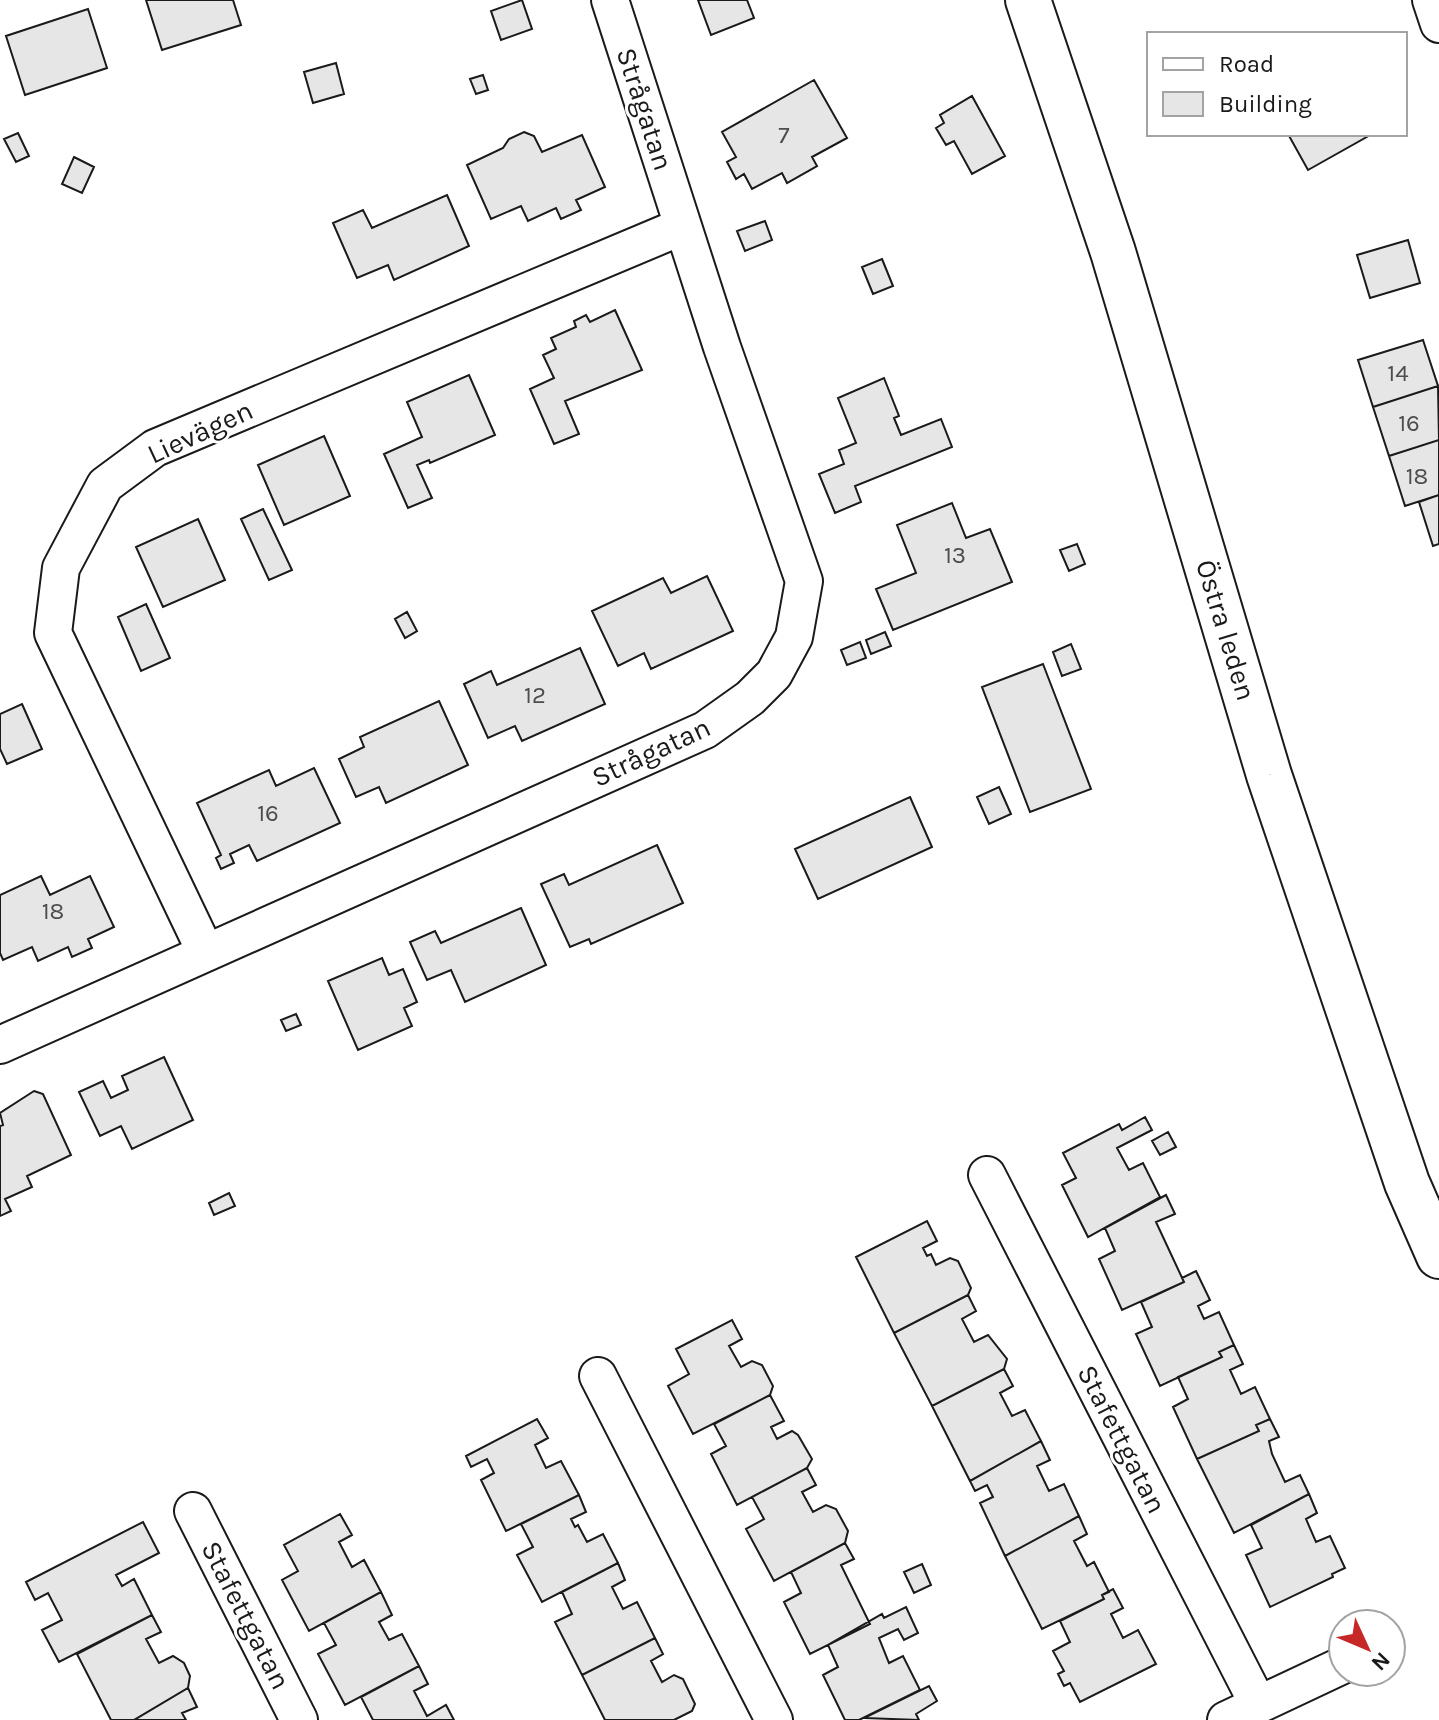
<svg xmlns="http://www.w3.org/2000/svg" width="1439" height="1720" font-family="Karla,sans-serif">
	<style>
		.building { fill: #e6e6e6; stroke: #1a1a1a; stroke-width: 2 }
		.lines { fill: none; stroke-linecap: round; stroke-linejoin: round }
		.minor-casing { stroke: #1a1a1a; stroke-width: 40 }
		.tertiary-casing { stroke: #1a1a1a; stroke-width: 48 }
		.minor { stroke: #fff; stroke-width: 36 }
		.tertiary { stroke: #fff; stroke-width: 44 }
		.labels { text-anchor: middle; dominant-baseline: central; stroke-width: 6; stroke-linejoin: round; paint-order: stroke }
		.number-label { font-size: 24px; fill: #4d4d4d }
		.street-label { font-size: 28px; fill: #1a1a1a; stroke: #fff }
	</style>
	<rect width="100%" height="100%" fill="#fff"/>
	<path class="building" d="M146 0H233L241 25 162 50Z
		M522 0 532 29 501 40 491 11Z
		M698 0H747L754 18 711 35Z
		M88 9 107 68 25 95 6 36Z
		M336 63 344 94 313 103 304 72Z
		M483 75 488 90 476 94 470 79Z
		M814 80 847 138 812 157 817 166 787 183 782 173 752 189 744 174 736 179 727 162 736 157 722 132Z
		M972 96 1005 156 972 174 954 141 946 145 936 128 944 123 940 115Z
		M524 132 534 136 542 152 582 135 605 187 576 200 581 210 561 219 556 208 528 221 521 206 491 219 467 165 503 148 509 139Z
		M18 133 29 156 16 162 4 139Z
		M1288 134H1372L1308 170Z
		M74 157 94 167 82 193 62 184Z
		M447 195 469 246 394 280 388 265 357 278 333 223 363 210 372 228Z
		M765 221 772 240 745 251 737 231Z
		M1408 240 1420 283 1370 298 1357 255Z
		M882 259 893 286 873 294 862 267Z
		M615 310 642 370 565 401 579 434 554 444 530 389 554 378 543 355 556 349 551 338 576 327 574 321 586 315 590 322Z
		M1423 340 1438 386 1373 407 1358 360Z
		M469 375 495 435 430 463 429 460 417 465 432 498 408 508 384 454 422 437 407 402Z
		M884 378 899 416 894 418 901 435 941 419 952 447 855 486 861 502 835 513 819 474 844 464 839 450 856 443 838 398Z
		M1438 386 1439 440 1389 456 1373 407Z
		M324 436 350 496 284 525 258 465Z
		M1439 440V495L1405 506 1389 456Z
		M1439 495V544L1433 546 1419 502Z
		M952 503 966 538 990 529 1012 582 893 630 876 589 916 573 897 525Z
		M263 509 292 570 269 580 241 519Z
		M198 519 225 580 163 607 136 547Z
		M1077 544 1085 564 1069 571 1060 550Z
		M707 576 733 631 651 669 644 653 618 666 592 611 663 578 671 593Z
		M146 604 170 658 141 671 118 617Z
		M407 612 417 631 405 638 395 619Z
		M885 632 891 646 871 654 866 640Z
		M860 642 866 658 847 665 841 650Z
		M1071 644 1081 669 1062 676 1053 652Z
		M580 648 605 704 522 741 515 726 488 738 464 684 491 671 497 685Z
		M1043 664 1091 789 1030 812 982 687Z
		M439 701 468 765 386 803 379 787 356 797 339 759 364 747 360 737Z
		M22 704 42 749 7 764 0 749V714Z
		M314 768 340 823 257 861 249 845 230 854 234 863 221 869 216 858 221 855 197 803 269 770 276 786Z
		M999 787 1011 814 989 824 977 797Z
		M910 797 932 847 818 899 795 849Z
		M657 845 683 903 591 944 589 939 570 947 541 884 564 874 569 885Z
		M41 876 50 895 90 876 114 927 88 939 92 948 72 957 68 947 38 961 32 947 3 960 0 953V895Z
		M521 908 546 965 465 1002 451 970 427 980 410 942 435 931 441 943Z
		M382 958 389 975 403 969 417 1002 404 1008 412 1026 358 1050 328 981Z
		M296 1014 301 1025 286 1031 281 1020Z
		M164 1057 193 1120 132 1149 121 1126 100 1136 79 1092 103 1081 111 1098 128 1090 122 1076Z
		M34 1091 43 1094 71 1155 27 1176 32 1187 5 1199 11 1211 0 1216V1126L3 1125 0 1113Z
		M1145 1117 1152 1130 1117 1148 1129 1170 1143 1163 1160 1197 1088 1237 1062 1185 1076 1178 1063 1153 1119 1124 1122 1130Z
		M1168 1132 1176 1147 1160 1155 1152 1141Z
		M229 1193 235 1206 214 1215 209 1203Z
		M1166 1195 1175 1214 1156 1222 1184 1282 1122 1310 1099 1259 1115 1251 1105 1228Z
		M927 1221 937 1241 923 1248 927 1256 931 1254 936 1265 950 1258 958 1261 971 1288 968 1295 894 1333 856 1257Z
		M1196 1271 1210 1300 1198 1306 1204 1319 1219 1312 1234 1345 1219 1352 1222 1357 1160 1386 1136 1334 1152 1327 1141 1302 1184 1282 1182 1278Z
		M968 1295 976 1311 962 1319 974 1342 988 1335 1007 1359 1004 1369 932 1406 894 1333Z
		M732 1320 742 1339 729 1346 741 1367 752 1361 762 1365 773 1386 770 1395 693 1434 668 1386 689 1374 676 1349Z
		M1234 1345 1243 1364 1230 1370 1241 1394 1255 1387 1270 1419 1256 1425 1259 1431 1197 1459 1173 1407 1188 1399 1178 1377 1222 1357 1219 1352Z
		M1004 1369 1013 1386 1000 1393 1012 1416 1025 1410 1041 1441 970 1481 932 1406Z
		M770 1395 784 1421 771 1427 777 1439 792 1431 798 1435 812 1459 807 1468 737 1505 711 1454 726 1446 714 1424Z
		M537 1419 548 1438 535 1445 546 1468 561 1461 579 1495 506 1531 481 1480 494 1473 487 1459 471 1467 466 1456Z
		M1270 1419 1279 1437 1269 1441 1272 1454 1285 1482 1300 1475 1309 1494 1234 1533 1197 1459 1259 1431 1256 1425Z
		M1041 1441 1050 1460 1037 1466 1049 1491 1064 1484 1079 1516 1005 1556 980 1503 993 1497 987 1485 975 1491 970 1481Z
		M807 1468 816 1485 802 1492 813 1512 826 1505 836 1509 848 1531 845 1543 774 1581 746 1529 764 1519 752 1497Z
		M1309 1494 1317 1513 1306 1519 1316 1542 1330 1536 1345 1568 1332 1574 1333 1577 1270 1607 1246 1555 1262 1548 1251 1525Z
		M579 1495 586 1512 571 1519 575 1527 578 1525 587 1542 603 1534 618 1563 542 1602 517 1555 533 1547 521 1524Z
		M340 1514 352 1535 339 1542 352 1567 364 1560 381 1592 309 1631 282 1580 298 1571 284 1545Z
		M1079 1516 1087 1534 1074 1541 1087 1566 1094 1562 1109 1592 1102 1595 1104 1599 1042 1629 1005 1556Z
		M143 1522 159 1553 116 1575 122 1586 134 1579 152 1615 59 1662 42 1630 62 1620 48 1593 35 1600 26 1582Z
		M845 1543 854 1559 841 1565 870 1624 810 1654 784 1602 801 1593 791 1572Z
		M618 1563 625 1580 612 1587 623 1609 637 1602 655 1638 582 1675 555 1622 572 1614 562 1592Z
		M922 1564 931 1585 914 1593 904 1572Z
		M1113 1589 1123 1608 1111 1614 1123 1638 1138 1630 1156 1664 1080 1702 1070 1683 1064 1686 1058 1674 1064 1671 1053 1651 1070 1642 1060 1621 1104 1599 1102 1595Z
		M381 1592 392 1615 379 1622 389 1640 402 1634 419 1666 345 1705 318 1654 336 1645 324 1623Z
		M906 1607 918 1633 904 1640 898 1629 879 1638 889 1663 903 1656 920 1690 859 1720H845L823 1675 838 1667 828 1645 882 1614 884 1618Z
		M152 1615 161 1632 146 1639 159 1663 173 1656 184 1663 190 1676 188 1688 134 1720H111L77 1654Z
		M655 1638 663 1654 651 1661 662 1682 674 1675 683 1679 695 1704 692 1711 674 1720H605L582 1675Z
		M419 1666 428 1684 414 1691 427 1716 446 1705 454 1720H373L361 1697Z
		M929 1686 937 1701 916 1714 919 1720 864 1718Z
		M188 1688 197 1707 182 1713 186 1720H134Z"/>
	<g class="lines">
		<g class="minor-casing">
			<path id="minor" d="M1431 0 1439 24
				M205 951 53 633 61 568 105 485 155 448 683 226
				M0 1045 705 730 750 698 774 674 794 637 804 581 722 347 610 0
				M987 1175 1258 1704
				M598 1376 774 1720
				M193 1511 299 1720
				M1226 1720 1343 1665"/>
		</g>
		<g class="tertiary-casing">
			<path id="tertiary" d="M1028 0 1113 252 1269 775 1407 1183 1439 1256"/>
		</g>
		<use href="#minor" class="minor"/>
		<use href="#tertiary" class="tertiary"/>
	</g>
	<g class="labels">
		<g class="number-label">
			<text x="784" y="135">7</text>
			<text x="1398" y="373">14</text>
			<text x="1409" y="423">16</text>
			<text x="1417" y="476">18</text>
			<text x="955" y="555">13</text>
			<text x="535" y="695">12</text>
			<text x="268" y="813">16</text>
			<text x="53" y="911">18</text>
		</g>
		<g class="street-label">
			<text transform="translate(645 109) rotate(72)">Strågatan</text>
			<text transform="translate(200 432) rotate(-25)">Lievägen</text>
			<text transform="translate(1226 630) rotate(73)">Östra leden</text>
			<text transform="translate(651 752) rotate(-25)">Strågatan</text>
			<text transform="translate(1122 1439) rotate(63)">Stafettgatan</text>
			<text transform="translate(246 1615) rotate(63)">Stafettgatan</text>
		</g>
	</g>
	<rect x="1147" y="32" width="260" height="104" fill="#ffffff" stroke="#a3a3a3" stroke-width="2"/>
	<rect x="1163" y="58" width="40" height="12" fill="#ffffff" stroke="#a3a3a3" stroke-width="2"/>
	<text x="1219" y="72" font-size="24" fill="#1a1a1a">Road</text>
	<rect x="1163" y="92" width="40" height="24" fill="#e6e6e6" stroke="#a3a3a3" stroke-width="2"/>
	<text x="1219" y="112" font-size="24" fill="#1a1a1a">Building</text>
	<g transform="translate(1367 1648) rotate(134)"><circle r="38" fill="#ffffff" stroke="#a3a3a3" stroke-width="2"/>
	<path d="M0-6L14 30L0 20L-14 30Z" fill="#c62828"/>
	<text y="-12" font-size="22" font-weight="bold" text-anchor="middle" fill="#1a1a1a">N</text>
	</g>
</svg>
